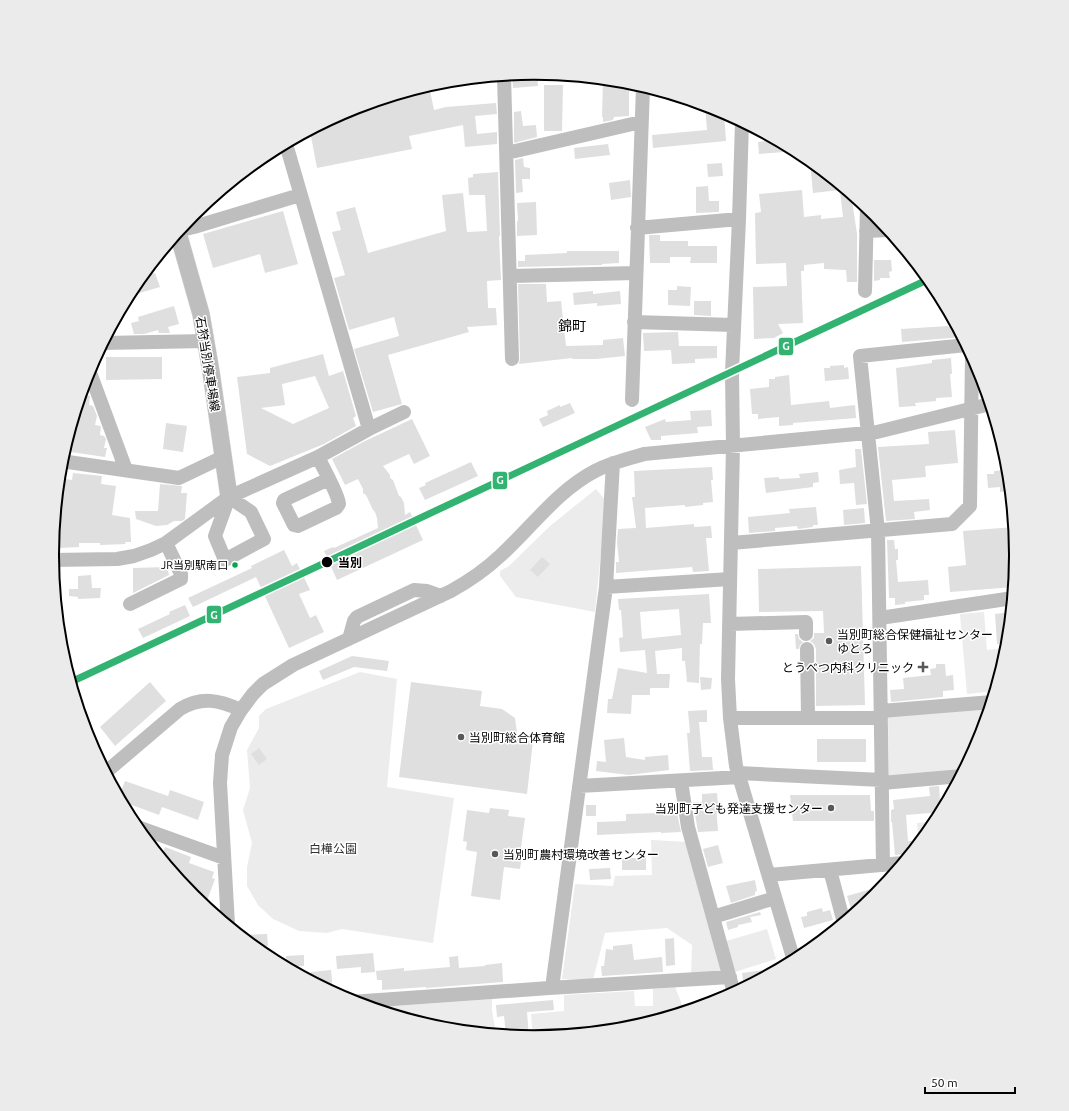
<svg xmlns="http://www.w3.org/2000/svg" width="1069" height="1111" font-family="Ubuntu,'Noto Sans JP',sans-serif">
	<style>
		.green { fill: #ececec }
		.building { fill: #dfdfdf; fill-rule: evenodd }
		.lines { fill: none; stroke-linecap: round; stroke-linejoin: round }
		.major-casing { stroke: #dbdbdb; stroke-width: 18 }
		.minor { stroke: #bebebe; stroke-width: 14 }
		.major { stroke: #bebebe; stroke-width: 17 }
		.rail-1-casing { stroke: #fff; stroke-width: 10 }
		.rail-1 { stroke: #32b372; stroke-width: 7 }
		.stop-dot { fill: #000; stroke: #fff; stroke-width: 1.5 }
		.bus-dot { fill: #00a651; stroke: #fff; stroke-width: 1.5 }
		.poi-dot { fill: #595959; stroke: #fff; stroke-width: 1.5 }
		.labels { text-anchor: middle; dominant-baseline: central; stroke-width: 3; stroke-linejoin: round; paint-order: stroke }
		.bus-label { font-size: 11px; fill: #000; stroke: #fff; text-anchor: end }
		.street-label { font-size: 12px; fill: #000; stroke: #fff }
		.stop-label { font-size: 12px; font-weight: bold; fill: #000; stroke: #fff; text-anchor: start }
		.poi-label { font-size: 12px; fill: #000; stroke: #fff; text-anchor: start }
		.park-label { font-size: 12px; fill: #333; stroke: #fff }
		.quarter-label { font-size: 14px; fill: #000; stroke: #fff }
		.rim { fill: none; stroke: #000; stroke-width: 2 }
		.line-badge { stroke: #fff; stroke-width: 1.5 }
		.badge-label { font-size: 11px; text-anchor: middle; font-weight: bold; fill: #fff }
	</style>
	<rect width="100%" height="100%" fill="#fff"/>
	<path class="green" d="M596 489 606 501 595 612 516 597 500 576V571L509 566 550 526Z
		M984 612 987 650 1006 648V655L995 691 967 694 960 614Z
		M360 672 397 679 387 787 454 798 433 943 342 929 327 933 299 931 273 919 258 905 247 886V867L252 843 243 810 250 788 247 750 259 728V716L266 709Z
		M990 707 980 740 966 768 889 776 888 716Z
		M937 821 936 824 919 844 917 823Z
		M651 840 689 842 723 972 691 976 692 945 667 928 605 933 593 980 562 979 575 884 613 886 615 876 652 875Z
		M767 929 776 959 735 972 726 941Z
		M675 987 685 1012 628 1029 533 1038 531 1014 564 1011V995L634 991 635 1006H653V989Z
		M492 999V1010L496 1034 440 1029 380 1011 381 1007Z"/>
	<path class="building" d="M537 73 538 86 513 88 512 75Z
		M603 80 629 82V116L614 117 613 120 603 122V117H602Z
		M544 85H563L562 131H544Z
		M429 86 434 110 446 107 496 103 497 114 475 116 477 134 497 132V144L465 147 463 125 409 136 412 149 317 168 310 131 350 110Z
		M705 105 724 112 726 141 653 148 652 135 707 130Z
		M521 111 523 126 536 125 537 137 514 143V112Z
		M776 140 779 142 796 151 759 154 758 142Z
		M608 144 610 155 575 159 574 148Z
		M523 158 524 167 530 168V179H522L523 192 516 193 515 160Z
		M810 161 851 194 857 234V282H847L846 270 824 269V263L804 265V271H801L803 323 778 324 783 333 774 338 754 339 753 287 787 286 786 263 756 264 755 213 761 212 759 194 802 190 804 217 821 215V219L843 217 840 190 813 193Z
		M722 163 723 176 708 177 707 164Z
		M498 172 500 236H499L501 280 487 281 488 308H496L497 325 467 327 469 332 388 355 402 404 373 412 354 349 399 336 394 317 349 330 334 278 345 275 332 232 341 230 336 212 355 207 368 253 446 231 442 195 463 193 467 232 487 231 485 195H469L468 178 473 177V174Z
		M630 180 631 197 611 200 609 183Z
		M708 186 709 201H719V212L696 213V187Z
		M536 202 537 235 517 236V221H518L517 203Z
		M283 211 298 264 265 273 260 254 213 268 203 234Z
		M649 235H660V241H688V246H717V263H690L691 257H670V263H650Z
		M567 251H619V263L602 264V265L518 267V261H525V255L567 253Z
		M874 260H891L892 271 889 272 890 278H880V280L874 281Z
		M155 273 160 287 129 296 133 287 142 277Z
		M518 284H546L547 302 561 301 566 346 603 345V340L623 338 625 356 596 359H572V358L519 364 520 359Z
		M677 286 691 287 690 306 668 305V290H677Z
		M593 291V294L620 291 621 304 597 306V303L574 305 573 293Z
		M694 301H711V316L694 315Z
		M174 306 179 324 168 327 170 333H159L158 330 144 334H134L131 323 139 321 138 317Z
		M948 326V327H957L962 337 902 342 901 329Z
		M678 332 679 346H717V358L695 359V363L672 364 671 350 644 351 643 333Z
		M323 354 329 376 343 371 356 416 353 418 356 426 324 444 270 466 247 454 237 377 270 373V368ZM315 376 329 408 293 424 261 408 285 405 282 384Z
		M106 357H162V379L106 380Z
		M951 358 952 374H950L952 397 936 398V401L915 403 916 406 899 407 896 368 932 363V360Z
		M844 365V368L848 367 849 379 825 381 824 368H830V366Z
		M789 375 791 405 829 401 830 408 855 405 856 418 793 423V425L779 426V417L758 419V414H752L750 389 769 387V379H775V377Z
		M82 394 90 396 89 405 93 406 97 416 95 425 101 426 100 435 104 436 106 439 104 448H107L105 457 64 451 73 422H74Z
		M570 403 575 413 543 427 539 419 548 415 547 411 560 405V407Z
		M711 410 712 426 697 427 698 433 661 436V440H651L645 427 665 419 666 422 691 420 690 411Z
		M412 419 430 456 414 464 409 454 383 466 390 475V478L393 480 399 496 401 497 404 503 405 515 410 512 423 540 337 580 324 551 333 547 334 548 378 528 377 518 375 512 373 510 366 495 363 493V489L358 479 345 485 332 459 363 442Z
		M166 423 187 426 183 452 163 449Z
		M955 430 958 463 925 466 926 477 892 480 894 501 929 499 930 510 914 512 915 519 886 521 878 447 929 444 928 432Z
		M855 449H861L867 504 856 505 854 483 840 484 839 470 856 467Z
		M471 462 478 476 425 500 419 488 426 485 425 483Z
		M712 467 713 480H711L713 502 703 503V505L685 507V505L645 508 646 528 694 524V527L711 526 712 538H706L709 571 693 572 692 567 616 573V562H619L617 542 618 529 636 528 632 497H635L634 471Z
		M1005 470V472L1009 471 1011 491 1000 492V487L988 488 987 474H994V471Z
		M818 472 819 482 813 483V487L766 493 764 478 779 477V479L800 478 799 474Z
		M73 473 102 476 101 484 116 486 112 515 130 518 131 542H125L126 544 100 545V543H79V547L60 548 59 537H54L60 478 72 480Z
		M160 484 182 486 181 493H187L185 519 182 521H174L167 525 156 526 136 519 135 511H158Z
		M816 507 818 525H813V527L798 529 797 526 775 528V531L749 533 748 517 790 513 789 509Z
		M864 508 865 523 844 525 843 510Z
		M1014 527 1017 559 1014 587 950 592 948 567 966 565 963 531Z
		M887 540H894L895 549H898V560H896L898 582 928 580 929 595H924V600L905 602V604L895 605V598H889Z
		M284 550 292 566 297 563 310 590 299 594 310 618 316 615 324 632 289 648 256 577 193 607 188 598 252 568 251 566Z
		M542 557 550 564 538 577 530 570Z
		M861 566 865 705 816 706V649L814 644 810 641 814 638V633H824L823 611 759 612 758 569Z
		M167 567 169 575 133 593V568Z
		M91 575 92 588H101L100 598 78 599V597L69 596V589H78V576Z
		M709 594 711 623H703L702 644H700L699 683 687 682 685 661H682V648L655 651 657 674H670L669 688H650V695H632L631 714 607 713 608 699H612L618 668 647 673 645 650 620 652 619 638 623 637 621 610H619L618 599ZM679 609 681 635 642 639 640 612Z
		M185 605 190 616 143 638 138 629 170 614 169 612Z
		M1011 612 1008 643 997 644 995 614Z
		M795 634H798L799 639 803 642 800 645 799 649H796Z
		M352 656 389 661 387 671 354 667 323 680 319 671Z
		M936 664H945L946 676 953 675 954 690 943 691V697L891 702 890 690 904 689 903 678 931 675 930 669 936 668Z
		M700 677 712 678 711 689 701 690Z
		M150 682 166 701 115 746 100 727Z
		M411 682 482 691 480 706 502 709 515 718 518 740 533 741 527 794 399 777Z
		M707 710V722H699L702 757H712L713 770 690 771 687 733H690L688 711Z
		M624 738 626 757 645 760V757L668 755 669 770 629 775 596 771 597 761 606 762 604 740Z
		M817 739H866V762H817Z
		M259 748 267 759 259 765 251 754Z
		M125 781 168 796 170 790 204 802 198 820 162 807 159 815 121 801 119 797Z
		M939 786 940 801 948 800 942 812 906 815 908 841H913L914 850 911 854 895 855 892 822H891V810L894 809 893 800 930 796 929 787Z
		M717 793 718 805H716L718 831 698 832 693 802H702V794Z
		M790 795H870L871 811H874V821H793Z
		M586 805H596V816H586Z
		M490 808 509 810 508 816 525 818 520 855H522L520 869 504 867 500 900 471 896 477 852 466 850 467 842 463 841 467 810 489 813Z
		M658 813H677L681 832 661 833V832L597 835V822L626 821V814Z
		M718 845 723 863 708 867 703 849Z
		M165 847 191 857 189 863 214 872 212 878 215 879 205 906 193 897 161 857Z
		M622 858H646V870H622Z
		M610 868 611 879 590 880 589 869Z
		M755 880 757 891 755 892V895L731 903 726 886Z
		M885 885 876 897 866 905 851 909 847 896Z
		M822 908 823 912 830 910 833 920 804 928 801 917 807 916V912Z
		M760 912 761 915 750 917 752 922 738 925V927L728 930 726 922Z
		M267 934 268 946 255 947 240 935Z
		M674 938 675 965 666 966 665 939Z
		M632 944 634 960 662 957 663 972 602 976 601 966H604L606 949 613 950V946Z
		M373 953 375 972 361 973V967L337 969 336 956Z
		M304 955V966L287 967 286 956Z
		M458 956 459 968 485 966V965L502 963 503 982 426 988V987L382 990V980H377L376 971 404 968V971L450 967 449 957Z
		M779 968 780 969 744 988 742 973Z
		M331 970 333 992 311 981V972Z
		M553 1000 554 1010 527 1012 529 1037 506 1035 504 1016 497 1017 496 1005Z"/>
	<g class="lines">
		<g class="major-casing">
			<path id="major" d="M178 233 201 314 211 372 229 497"/>
		</g>
		<path class="minor" d="M504 76 512 359
			M742 122 739 219 732 372 733 446 728 679 730 718 736 766 794 961
			M286 144 369 429
			M507 153 641 122
			M637 228 739 219
			M181 230 194 227 300 195
			M866 231 889 230
			M511 276 636 273
			M865 291 867 207
			M634 322 733 325
			M103 343 206 341
			M89 370 126 470
			M632 400 643 87
			M318 457C323 468 338 493 339 504L336 508 298 526 294 525 283 503 284 500 329 479
			M61 461 179 478 223 457
			M229 497 251 512 264 539 225 560 215 536Z
			M731 543 952 524 970 506 972 355
			M52 560 117 559 134 556 151 550 166 543 229 497 318 457 369 429 404 412
			M606 587 730 579
			M130 604 181 579V574L166 543
			M880 618 1013 598
			M729 624 806 622V634
			M349 639 354 621 357 617 414 590 427 591 441 596
			M807 649 808 718
			M881 711 992 702
			M730 718H881
			M106 772 180 709C202 696 219 700 241 710
			M738 773 882 780
			M681 781 688 827 734 993
			M882 783 961 776
			M579 786 740 777
			M135 826 224 858
			M883 865 878 531 860 356 966 345
			M830 870 844 923
			M769 875 903 863
			M713 917 775 898
			M228 925 220 783 222 755 231 727 241 710 253 694 263 684 293 665 451 591C469 581 485 570 500 556 532 527 557 491 595 471 610 463 628 459 644 454L877 432 990 404
			M552 988 606 587 613 463
			M351 1002 549 988 730 977"/>
		<use href="#major" class="major"/>
		<g class="rail-1-casing">
			<path id="rail-1" d="M71 682 929 279"/>
		</g>
		<use href="#rail-1" class="rail-1"/>
	</g>
	<circle class="stop-dot" cx="327" cy="562" r="6"/>
	<circle class="bus-dot" cx="235" cy="565" r="3.5"/>
	<g class="poi-dot">
		<circle cx="829" cy="641" r="4"/>
		<path d="M921 661h4v4h4v4h-4v4h-4v-4h-4v-4h4z"/>
		<circle cx="461" cy="737" r="4"/>
		<circle cx="831" cy="808" r="4"/>
		<circle cx="495" cy="854" r="4"/>
	</g>
	<g class="labels">
		<g class="bus-label">
			<text x="228" y="565">JR当別駅南口</text>
		</g>
		<g class="street-label">
			<text transform="translate(208 364) rotate(81)">石狩当別停車場線</text>
		</g>
		<g class="stop-label">
			<text x="338" y="562">当別</text>
		</g>
		<g class="poi-label">
			<text x="837" y="634">当別町総合保健福祉センター<tspan x="837" dy="14">ゆとろ</tspan></text>
			<text x="914" y="667" text-anchor="end">とうべつ内科クリニック</text>
			<text x="469" y="737">当別町総合体育館</text>
			<text x="823" y="808" text-anchor="end">当別町子ども発達支援センター</text>
			<text x="503" y="854">当別町農村環境改善センター</text>
		</g>
		<g class="park-label">
			<text x="333" y="848">白樺公園</text>
		</g>
		<g class="quarter-label">
			<text x="572" y="326">錦町</text>
		</g>
	</g>
	<path d="M0 0H1069V1111H0ZM59 555a475 475 0 1 1 950 0a475 475 0 1 1-950 0Z" fill="#ebebeb" fill-rule="evenodd"/>
	<path class="rim" d="M59 555a475 475 0 1 1 950 0a475 475 0 1 1-950 0Z"/>
	<g class="line-badge">
		<rect x="778" y="337" width="16" height="19" rx="4" fill="#32b372"/>
		<rect x="492" y="471" width="16" height="19" rx="4" fill="#32b372"/>
		<rect x="206" y="605" width="16" height="19" rx="4" fill="#32b372"/>
	</g>
	<g class="badge-label">
		<text x="786" y="350">G</text>
		<text x="500" y="484">G</text>
		<text x="214" y="619">G</text>
	</g>
	<path d="M925 1087v6h90v-6" fill="none" stroke="#000000" stroke-width="2"/>
	<text x="931" y="1087" font-size="12" fill="#000000" stroke="#ffffff" stroke-width="3" paint-order="stroke">50 m</text>
</svg>
